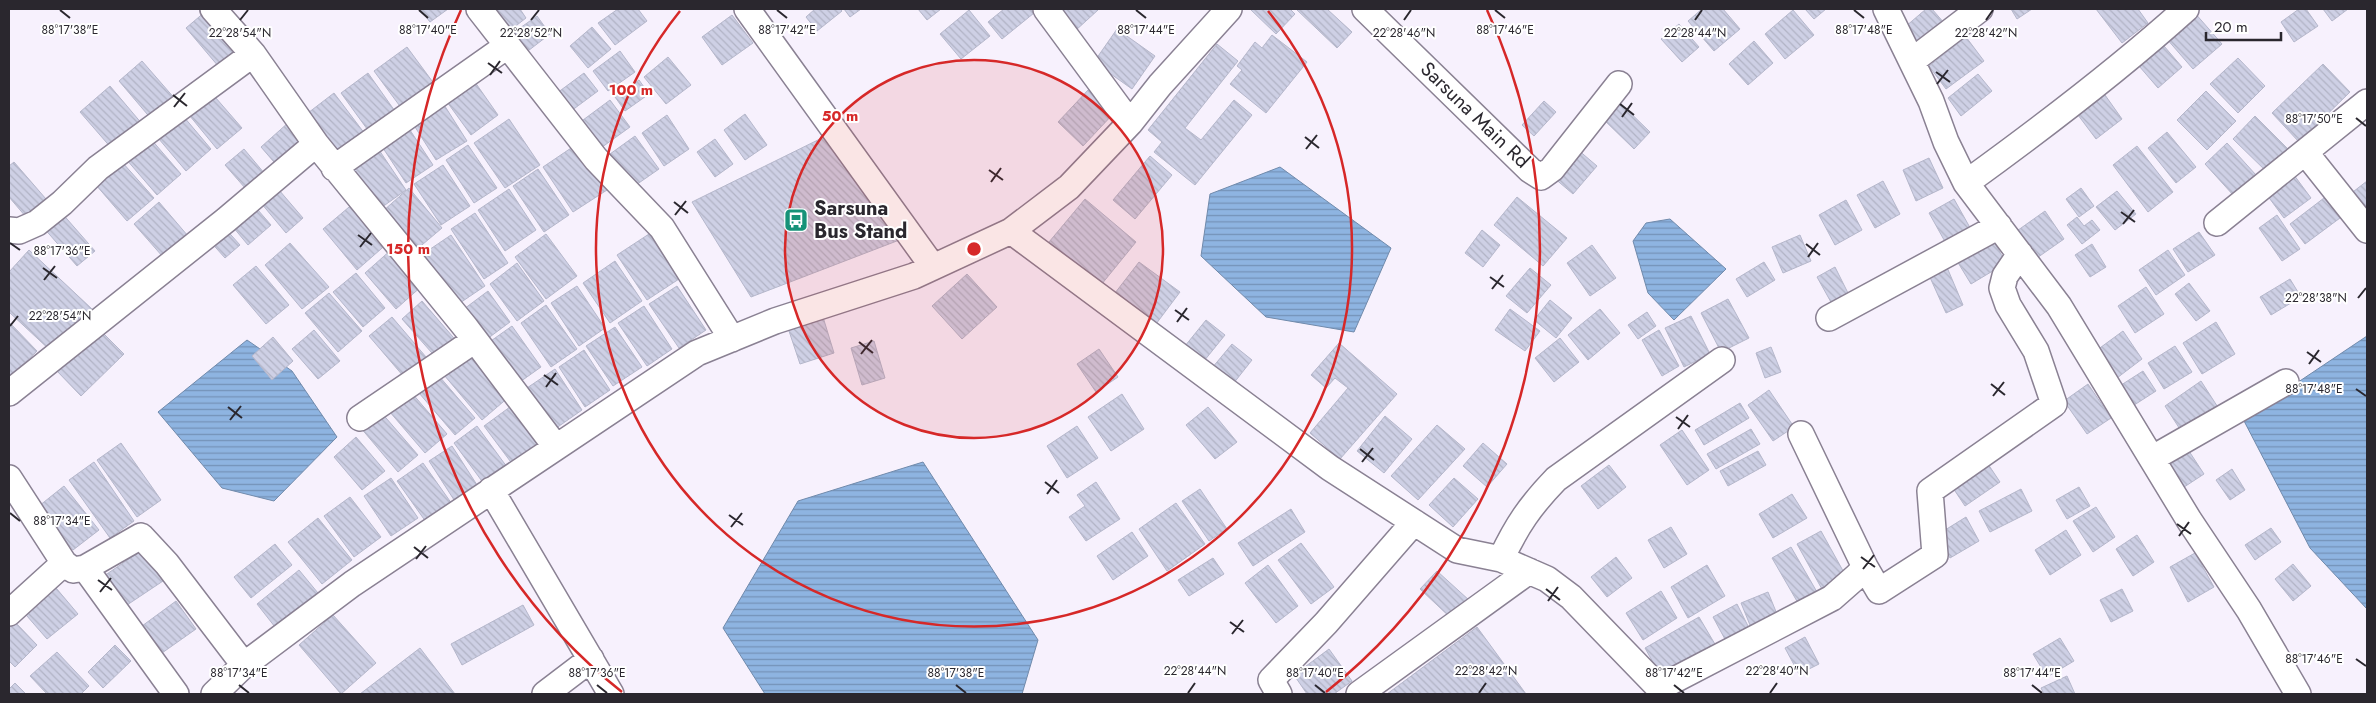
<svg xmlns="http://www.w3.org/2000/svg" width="2376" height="703" font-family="Jost,sans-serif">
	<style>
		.water { fill: url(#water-rules); stroke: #708aab }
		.building { fill: url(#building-back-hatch); stroke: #b5b7cb }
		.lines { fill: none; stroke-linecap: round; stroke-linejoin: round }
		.street-casing { stroke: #8a8193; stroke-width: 28 }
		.street { stroke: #fff; stroke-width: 25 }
		.ticks { fill: none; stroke: #2a272e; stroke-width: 2 }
		.ring { fill: none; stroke: #d62828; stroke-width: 2.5 }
		.labels { text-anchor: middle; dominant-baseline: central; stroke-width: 4; stroke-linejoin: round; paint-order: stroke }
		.street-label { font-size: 20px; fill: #2a272e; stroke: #fff }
		.poi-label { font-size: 20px; font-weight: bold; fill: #2a272e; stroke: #fff; text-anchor: start }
		.ticks-label { font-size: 12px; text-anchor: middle; fill: #2a272e; stroke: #fff; stroke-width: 4; stroke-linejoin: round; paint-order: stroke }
		.centre { fill: #d62828; stroke: #fff; stroke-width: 2.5 }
		.ring-label { font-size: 15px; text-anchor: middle; font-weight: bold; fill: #d62828; stroke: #fff; stroke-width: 4; stroke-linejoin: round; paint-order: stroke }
	</style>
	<defs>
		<pattern id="water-rules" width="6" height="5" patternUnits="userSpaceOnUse" patternTransform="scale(1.25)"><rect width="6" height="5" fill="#8eb4e1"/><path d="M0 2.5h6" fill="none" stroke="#7492b7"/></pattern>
		<pattern id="building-back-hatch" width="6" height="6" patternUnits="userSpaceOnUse" patternTransform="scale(1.25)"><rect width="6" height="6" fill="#ced0e5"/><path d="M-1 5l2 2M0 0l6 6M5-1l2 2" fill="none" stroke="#b1b3c5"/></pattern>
	</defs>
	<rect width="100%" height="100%" fill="#f7f1fd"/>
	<path class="water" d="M1280 167 1391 248 1354 332 1266 317 1201 256 1210 194Z
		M1670 219 1726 269 1674 320 1648 293 1633 241 1646 223Z
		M2367 336V609L2310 548 2243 419Z
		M247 340 292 371 337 437 274 501 222 488 158 412Z
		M923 462 1038 640 1022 694H765L723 628 798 501Z"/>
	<path class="building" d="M420 9H448L430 22Z
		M491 9H520L526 18 508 32Z
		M618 9H638L647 21 615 45 598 23Z
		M815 9H840L842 11 817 31 806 17Z
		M844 9H861L850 17Z
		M918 9H941L927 20Z
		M1004 9H1030L1034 13 1002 39 988 22Z
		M1058 9H1098V10L1075 31Z
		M1250 9H1290L1295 14 1276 34Z
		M1296 9H1327L1352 32 1337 48Z
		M1702 9H1723L1740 29 1714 51 1688 21Z
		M1805 9H1826L1814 19Z
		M1926 9H1932L1945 24 1921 46 1905 27Z
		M2011 9H2032L2017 19Z
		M2096 9H2138L2148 23 2122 43Z
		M2299 9H2306L2318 26 2294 42 2281 22Z
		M2323 9H2348L2332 21Z
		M969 10 990 36 961 59 940 34Z
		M1793 10 1814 35 1785 59 1765 34Z
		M206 11 244 55 224 73 186 28Z
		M2194 12 2222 44 2193 69 2166 38Z
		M732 15 753 43 722 65 702 37Z
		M537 16 550 34 524 54 510 35Z
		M1679 24 1699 47 1682 62 1661 39Z
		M592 27 611 49 588 68 570 46Z
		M1117 29 1155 56 1132 89 1094 62Z
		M1272 35 1307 62 1266 113 1230 84 1242 70 1237 66 1255 42 1262 48Z
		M1966 37 1984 61 1946 89 1929 66Z
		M2158 39 2182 67 2158 88 2133 59Z
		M1754 41 1773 63 1748 85 1729 64Z
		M1217 44 1238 61 1185 128 1201 140 1234 100 1252 115 1195 185 1154 152 1162 142 1148 130Z
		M407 47 435 85 402 109 374 71Z
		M620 51 635 72 608 91 593 71Z
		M668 57 691 85 666 104 644 77Z
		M2238 58 2265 86 2238 113 2210 84Z
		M142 61 176 100 153 121 119 81Z
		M2323 64 2350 92 2299 142 2272 113Z
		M368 73 397 114 370 133 341 93Z
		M584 73 598 91 571 111 557 93Z
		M1978 74 1992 91 1961 116 1948 98Z
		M470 75 498 115 471 135 442 95Z
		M639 80 649 94 625 111 615 97Z
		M110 86 143 125 113 150 80 112Z
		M1089 89 1114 113 1083 146 1058 122Z
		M209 90 242 128 217 149 185 110Z
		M2206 91 2236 121 2207 150 2177 120Z
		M334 93 365 134 336 157 304 116Z
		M2105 95 2122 119 2096 139 2078 115Z
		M1616 99 1650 132 1634 149 1600 116Z
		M441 100 467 141 436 160 410 119Z
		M610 100 630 127 598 150 579 123Z
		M1544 101 1556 112 1534 136 1522 125Z
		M178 110 211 149 186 171 153 132Z
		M745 114 767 145 745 160 724 130Z
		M667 115 689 149 664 166 642 133Z
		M2255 116 2290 151 2268 173 2233 139Z
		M509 119 540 165 505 188 474 143Z
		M289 122 308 145 280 169 261 147Z
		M406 124 433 165 406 183 379 142Z
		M2167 132 2196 167 2176 183 2148 148Z
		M828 135 902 239 751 297 692 202Z
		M635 136 659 169 633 187 610 154Z
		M150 138 181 174 157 195 126 159Z
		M715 139 733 164 715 177 697 152Z
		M2227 143 2256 175 2234 196 2205 164Z
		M375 144 406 190 378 210 346 164Z
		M577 144 607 190 573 212 543 167Z
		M468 145 497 188 474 203 446 160Z
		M2137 146 2173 192 2148 212 2113 165Z
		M244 149 270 180 252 196 225 165Z
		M1577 149 1597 166 1573 194 1553 177Z
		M1150 156 1172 175 1135 219 1113 200Z
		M1929 158 1943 188 1916 201 1903 170Z
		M14 162 46 199 26 217 9 197V166Z
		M122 162 154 198 127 221 96 185Z
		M443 165 470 206 441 225 414 184Z
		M538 169 569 215 544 232 513 186Z
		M2291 171 2311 198 2284 218 2264 191Z
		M1883 181 1900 214 1875 228 1857 195Z
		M2367 181V215L2349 195Z
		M273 183 303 218 286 233 256 197Z
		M409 188 442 228 416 250 383 211Z
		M2081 188 2094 206 2079 217 2066 199Z
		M509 189 536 230 505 251 478 210Z
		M2117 191 2136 214 2115 230 2096 207Z
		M1517 197 1567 238 1543 266 1494 225Z
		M2324 198 2340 218 2305 244 2290 224Z
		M1085 199 1136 242 1101 285 1049 242Z
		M1954 199 1973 233 1948 247 1929 213Z
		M1846 200 1862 230 1835 245 1819 215Z
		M159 202 188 236 163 257 134 224Z
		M251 202 271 225 248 245 228 221Z
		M355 202 389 242 357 270 323 229Z
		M60 211 95 251 77 266 43 227Z
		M2045 211 2064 239 2034 260 2014 233Z
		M475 213 508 263 484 279 451 229Z
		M2277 215 2300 249 2282 261 2259 228Z
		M2077 217 2084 226 2092 220 2100 230 2082 244 2067 225Z
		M223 226 240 245 225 258 208 239Z
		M1482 230 1500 245 1483 267 1465 253Z
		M2199 232 2215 255 2188 272 2173 249Z
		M546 234 577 276 546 299 515 257Z
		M649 234 679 279 647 300 617 255Z
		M451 235 485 286 454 307 420 256Z
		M1800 235 1811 261 1783 273 1772 247Z
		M1993 240 2006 263 1971 284 1957 261Z
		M290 243 329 287 302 309 265 265Z
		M2092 244 2106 267 2090 277 2075 255Z
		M1592 245 1616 278 1590 296 1567 263Z
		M392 249 423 285 396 309 365 273Z
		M29 250 92 309 52 352 9 312V272Z
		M2168 250 2185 275 2156 295 2139 270Z
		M615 261 642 301 610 323 583 283Z
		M1139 262 1180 292 1156 324 1115 293Z
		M1764 262 1775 280 1747 297 1736 279Z
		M517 263 544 301 517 321 490 284Z
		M1946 265 1963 305 1946 313 1928 273Z
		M256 266 289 305 266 324 233 285Z
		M1835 267 1849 295 1832 304 1817 277Z
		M1530 268 1551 285 1527 313 1506 296Z
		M356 273 385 308 363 327 333 292Z
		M967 274 997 307 962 339 932 306Z
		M2290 279 2301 297 2271 315 2260 297Z
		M2189 283 2210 311 2196 321 2175 294Z
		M577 286 605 328 579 346 551 303Z
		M677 286 706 330 679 348 649 304Z
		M2146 287 2164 314 2135 333 2118 306Z
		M488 291 510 322 483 342 460 312Z
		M329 293 362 331 338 352 305 313Z
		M1728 299 1749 338 1721 352 1701 313Z
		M1550 300 1572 318 1556 338 1534 320Z
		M422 301 459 344 439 361 402 319Z
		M546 305 577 349 551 367 521 323Z
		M644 306 672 349 647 366 618 323Z
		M1510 309 1540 331 1525 351 1495 330Z
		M1600 309 1620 333 1588 360 1568 335Z
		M1647 312 1656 326 1638 339 1628 325Z
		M1691 316 1710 354 1684 367 1665 328Z
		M392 317 432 364 410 384 369 336Z
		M823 317 834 353 800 364 788 328Z
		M1206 320 1225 335 1204 361 1185 346Z
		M9 322 37 351 9 378Z
		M2216 322 2235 354 2202 374 2183 343Z
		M512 326 541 367 517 384 488 343Z
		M615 327 642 367 613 386 586 346Z
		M99 329 124 354 81 396 56 370Z
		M314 330 340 361 318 379 292 349Z
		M1659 330 1679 366 1662 376 1642 340Z
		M2123 331 2142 359 2113 381 2093 353Z
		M273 337 293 361 272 380 252 356Z
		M1560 338 1579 362 1554 382 1535 358Z
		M874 341 885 378 862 385 851 348Z
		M1339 343 1397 394 1340 459 1310 433 1348 388 1335 378 1326 388 1311 375Z
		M1232 344 1252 360 1233 384 1212 368Z
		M2175 346 2192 372 2164 389 2148 363Z
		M1771 347 1781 372 1765 378 1756 353Z
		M1099 349 1118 377 1096 392 1077 364Z
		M584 350 610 390 585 407 559 367Z
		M472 351 510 396 482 420 444 375Z
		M555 369 582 410 552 431 524 390Z
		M2143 371 2156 391 2128 409 2115 389Z
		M439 376 475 418 455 435 419 393Z
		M2201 381 2221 412 2185 437 2165 406Z
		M2088 384 2111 418 2087 434 2064 401Z
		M1769 390 1794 427 1773 441 1748 405Z
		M411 392 447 434 425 453 389 411Z
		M1122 394 1144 429 1111 451 1088 417Z
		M1740 403 1749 418 1704 445 1695 430Z
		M514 404 543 443 513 465 484 426Z
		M1208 407 1237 442 1215 459 1186 425Z
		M380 411 418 455 398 472 360 427Z
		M1385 416 1412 439 1384 473 1357 451Z
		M1437 425 1465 449 1418 500 1391 476Z
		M477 426 507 467 484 484 454 443Z
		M1077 426 1098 458 1067 478 1047 446Z
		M1751 429 1760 444 1716 469 1707 454Z
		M1682 430 1709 470 1687 485 1660 445Z
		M356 437 385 471 362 490 334 457Z
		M121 443 161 500 137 517 97 460Z
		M1483 443 1507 464 1487 487 1463 466Z
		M2185 445 2204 474 2175 493 2156 464Z
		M452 446 479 488 456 503 429 461Z
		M1758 451 1766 465 1728 486 1720 471Z
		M1984 458 2000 482 1965 506 1949 482Z
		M94 462 134 521 110 538 69 480Z
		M423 463 452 504 426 522 397 481Z
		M1609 465 1626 487 1598 509 1581 486Z
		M2232 469 2245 490 2230 500 2216 480Z
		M391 478 418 518 391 536 364 496Z
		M1454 478 1478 499 1453 527 1429 505Z
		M1096 482 1120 519 1086 541 1069 517 1085 506 1077 495Z
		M64 486 99 530 73 550 39 506Z
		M2079 487 2090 506 2067 519 2056 500Z
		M1200 489 1227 529 1209 541 1182 501Z
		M2021 489 2032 511 1990 532 1979 511Z
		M1792 494 1807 518 1773 538 1759 514Z
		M350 497 381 537 354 557 324 516Z
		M1176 503 1205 544 1167 571 1139 529Z
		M2096 507 2115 537 2093 552 2073 521Z
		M1291 509 1305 532 1253 566 1238 543Z
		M1966 517 1979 541 1950 558 1937 535Z
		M318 518 352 560 322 584 288 542Z
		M1671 527 1687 554 1664 568 1648 540Z
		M2271 528 2281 542 2255 560 2245 545Z
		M2066 530 2081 555 2050 575 2035 550Z
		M1821 531 1847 578 1823 591 1797 544Z
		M1132 532 1148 556 1113 580 1097 556Z
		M2137 535 2154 562 2133 576 2116 549Z
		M1301 543 1334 587 1311 604 1278 560Z
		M275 544 292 565 251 598 234 577Z
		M1791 547 1817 592 1798 603 1772 558Z
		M142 550 163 581 124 607 104 576Z
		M2195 553 2214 587 2188 602 2170 567Z
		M1616 557 1632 578 1607 597 1591 577Z
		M1213 558 1224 574 1189 596 1178 580Z
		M2293 564 2311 586 2293 601 2275 579Z
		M1268 565 1298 606 1276 623 1245 583Z
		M1707 565 1725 596 1688 618 1671 587Z
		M299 570 318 593 275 627 257 604Z
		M1437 571 1470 601 1453 620 1420 589Z
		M51 582 78 614 47 639 20 608Z
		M2122 589 2133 611 2111 622 2100 600Z
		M1661 591 1677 618 1643 640 1626 613Z
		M1768 592 1779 619 1752 630 1741 603Z
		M176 601 196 629 162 653 142 626Z
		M1737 604 1750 630 1727 643 1713 617Z
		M523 605 534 625 462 665 451 644Z
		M333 615 376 663 341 694 299 645Z
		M1699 617 1719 651 1664 682 1645 648Z
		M15 622 37 645 15 667 9 661V628Z
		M1477 627 1526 694H1387Z
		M1805 637 1819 664 1799 674 1785 648Z
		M2060 638 2074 661 2047 677 2033 654Z
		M115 645 131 661 103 688 88 672Z
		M420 648 455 694H360Z
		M1329 649 1352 681 1334 694H1307L1294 675Z
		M57 652 89 686 81 694H47L30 676Z
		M2067 676 2075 694H2044L2041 688Z
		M15 683 26 694H9V689Z"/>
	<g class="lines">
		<g class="street-casing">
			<path id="street" d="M213 9 253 54 316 144 466 328 556 447
				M479 9 596 159 662 228 732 339
				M747 9 933 267
				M1046 9 1130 123
				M1365 9 1530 170 1541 177 1552 169 1619 84
				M1886 9 1931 101 1946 142 1966 183 2059 306 2189 520 2249 610 2298 694
				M1912 61 1980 9
				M2305 152 2367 230
				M334 168 507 46
				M1966 183C2042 128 2116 72 2186 9
				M2217 223 2367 102
				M9 230 19 231 37 223 62 203 98 168 253 54
				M1011 231 1330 468 1457 550 1501 559 1547 579 1571 597 1665 694
				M1829 318 1999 226
				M9 393 226 220 316 144
				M360 418 475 340
				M2153 458 2286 382
				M9 478 64 563 73 570 85 568 141 536 167 564 244 665
				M491 490 611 694
				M1501 559C1517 525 1530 506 1556 479L1722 360
				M1865 567 1879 591 1935 555 1930 491 2054 404 2036 351 2008 305 2002 288 2005 276 2020 254
				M85 568 176 694
				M9 613 64 563
				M1659 688 1832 598 1857 576 1865 567 1801 434
				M214 694 244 665 352 584 697 353 775 321 914 276 1011 231 1069 187 1130 123 1160 85 1229 9
				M545 694 591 659
				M1279 694 1271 680 1326 623 1414 522
				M1359 694 1529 571"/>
		</g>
		<use href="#street" class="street"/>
	</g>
	<path class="ticks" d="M60 10 70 18M419 10 428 18M777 10 787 18M1136 10 1146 18M1495 10 1505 18M1854 10 1864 18M240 20 248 10M531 20 539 10M1404 20 1411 10M1695 20 1702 10M1986 20 1993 10M488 63 502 73M1936 72 1950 82M490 75 500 61M1937 84 1948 70M173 95 187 106M1620 104 1634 115M174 107 185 93M1622 117 1632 103M2356 118 2366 126M1305 137 1319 148M1306 149 1317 135M989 170 1003 180M991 182 1001 168M674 202 688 213M2121 212 2135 222M675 215 686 201M2123 224 2134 210M358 235 372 245M10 243 20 250M1806 244 1820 255M360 247 371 233M1808 257 1818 243M43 268 57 278M1490 277 1504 287M44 280 55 266M1492 289 1503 275M2358 298 2366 288M1175 310 1189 320M1177 322 1187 308M10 326 18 316M859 342 873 353M2307 352 2321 362M861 354 872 340M2309 364 2319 350M544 375 558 385M1991 384 2005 395M546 387 556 373M2356 389 2366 396M1993 396 2004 382M228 407 242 418M1676 417 1690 427M230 420 241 406M1678 429 1688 415M1360 449 1374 460M1362 462 1373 448M1045 482 1059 493M1047 494 1057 480M10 513 20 521M729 515 743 525M2177 524 2191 534M731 527 742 513M2179 536 2189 522M414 547 428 558M1861 557 1875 567M416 559 426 546M1863 569 1874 555M98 580 112 590M1546 589 1560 600M100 592 111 578M1548 601 1558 587M1230 622 1244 632M1232 634 1243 620M2356 659 2366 666M239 685 249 693M597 685 607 693M956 685 966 693M1315 685 1325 693M1674 685 1684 693M2032 685 2042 693M1188 693 1195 683M1479 693 1486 683M1770 693 1777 683"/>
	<circle cx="974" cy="249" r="189" fill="#d62828" fill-opacity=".12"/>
	<g class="ring">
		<circle cx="974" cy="249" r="189"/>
		<path d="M1268 11A378 378 0 1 1 680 11"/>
		<path d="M622 692A566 566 0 0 1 461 10M1487 10A566 566 0 0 1 1326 692"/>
	</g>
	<defs>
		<g id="bus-square" transform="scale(1.25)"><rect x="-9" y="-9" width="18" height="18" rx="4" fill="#169278" stroke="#fff"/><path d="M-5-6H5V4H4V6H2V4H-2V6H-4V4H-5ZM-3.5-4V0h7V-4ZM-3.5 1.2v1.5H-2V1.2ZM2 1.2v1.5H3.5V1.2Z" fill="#fff"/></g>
	</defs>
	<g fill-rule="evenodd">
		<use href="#bus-square" x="796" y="220"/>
	</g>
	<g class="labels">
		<g class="street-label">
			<text transform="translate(1475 115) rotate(44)">Sarsuna Main Rd</text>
		</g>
		<g class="poi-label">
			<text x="814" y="208">Sarsuna<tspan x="814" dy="23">Bus Stand</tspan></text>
		</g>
	</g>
	<g class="ticks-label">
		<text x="70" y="34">88°17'38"E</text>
		<text x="428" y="34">88°17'40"E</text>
		<text x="787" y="34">88°17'42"E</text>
		<text x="1146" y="34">88°17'44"E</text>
		<text x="1505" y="34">88°17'46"E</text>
		<text x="1864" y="34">88°17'48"E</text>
		<text x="240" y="37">22°28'54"N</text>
		<text x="531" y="37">22°28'52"N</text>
		<text x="1404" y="37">22°28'46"N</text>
		<text x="1695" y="37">22°28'44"N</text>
		<text x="1986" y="37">22°28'42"N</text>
		<text x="2314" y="123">88°17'50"E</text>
		<text x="62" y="255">88°17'36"E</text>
		<text x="2316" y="302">22°28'38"N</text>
		<text x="60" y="320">22°28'54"N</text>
		<text x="2314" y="393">88°17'48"E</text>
		<text x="62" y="525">88°17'34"E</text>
		<text x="2314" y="663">88°17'46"E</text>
		<text x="1195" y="675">22°28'44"N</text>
		<text x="1486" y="675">22°28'42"N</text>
		<text x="1777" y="675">22°28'40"N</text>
		<text x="239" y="677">88°17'34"E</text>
		<text x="597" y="677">88°17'36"E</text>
		<text x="956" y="677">88°17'38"E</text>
		<text x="1315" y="677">88°17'40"E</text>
		<text x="1674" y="677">88°17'42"E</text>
		<text x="2032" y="677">88°17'44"E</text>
	</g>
	<circle cx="974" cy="249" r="8" class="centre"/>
	<g class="ring-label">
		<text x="631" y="95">100 m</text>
		<text x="840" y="121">50 m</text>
		<text x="408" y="254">150 m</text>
	</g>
	<rect width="2376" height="703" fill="none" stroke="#2a272e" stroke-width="20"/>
	<path d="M2206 32v8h75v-8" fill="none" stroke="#2a272e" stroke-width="2.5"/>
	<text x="2214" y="32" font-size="15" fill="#2a272e" stroke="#ffffff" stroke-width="4" paint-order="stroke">20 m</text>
</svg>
